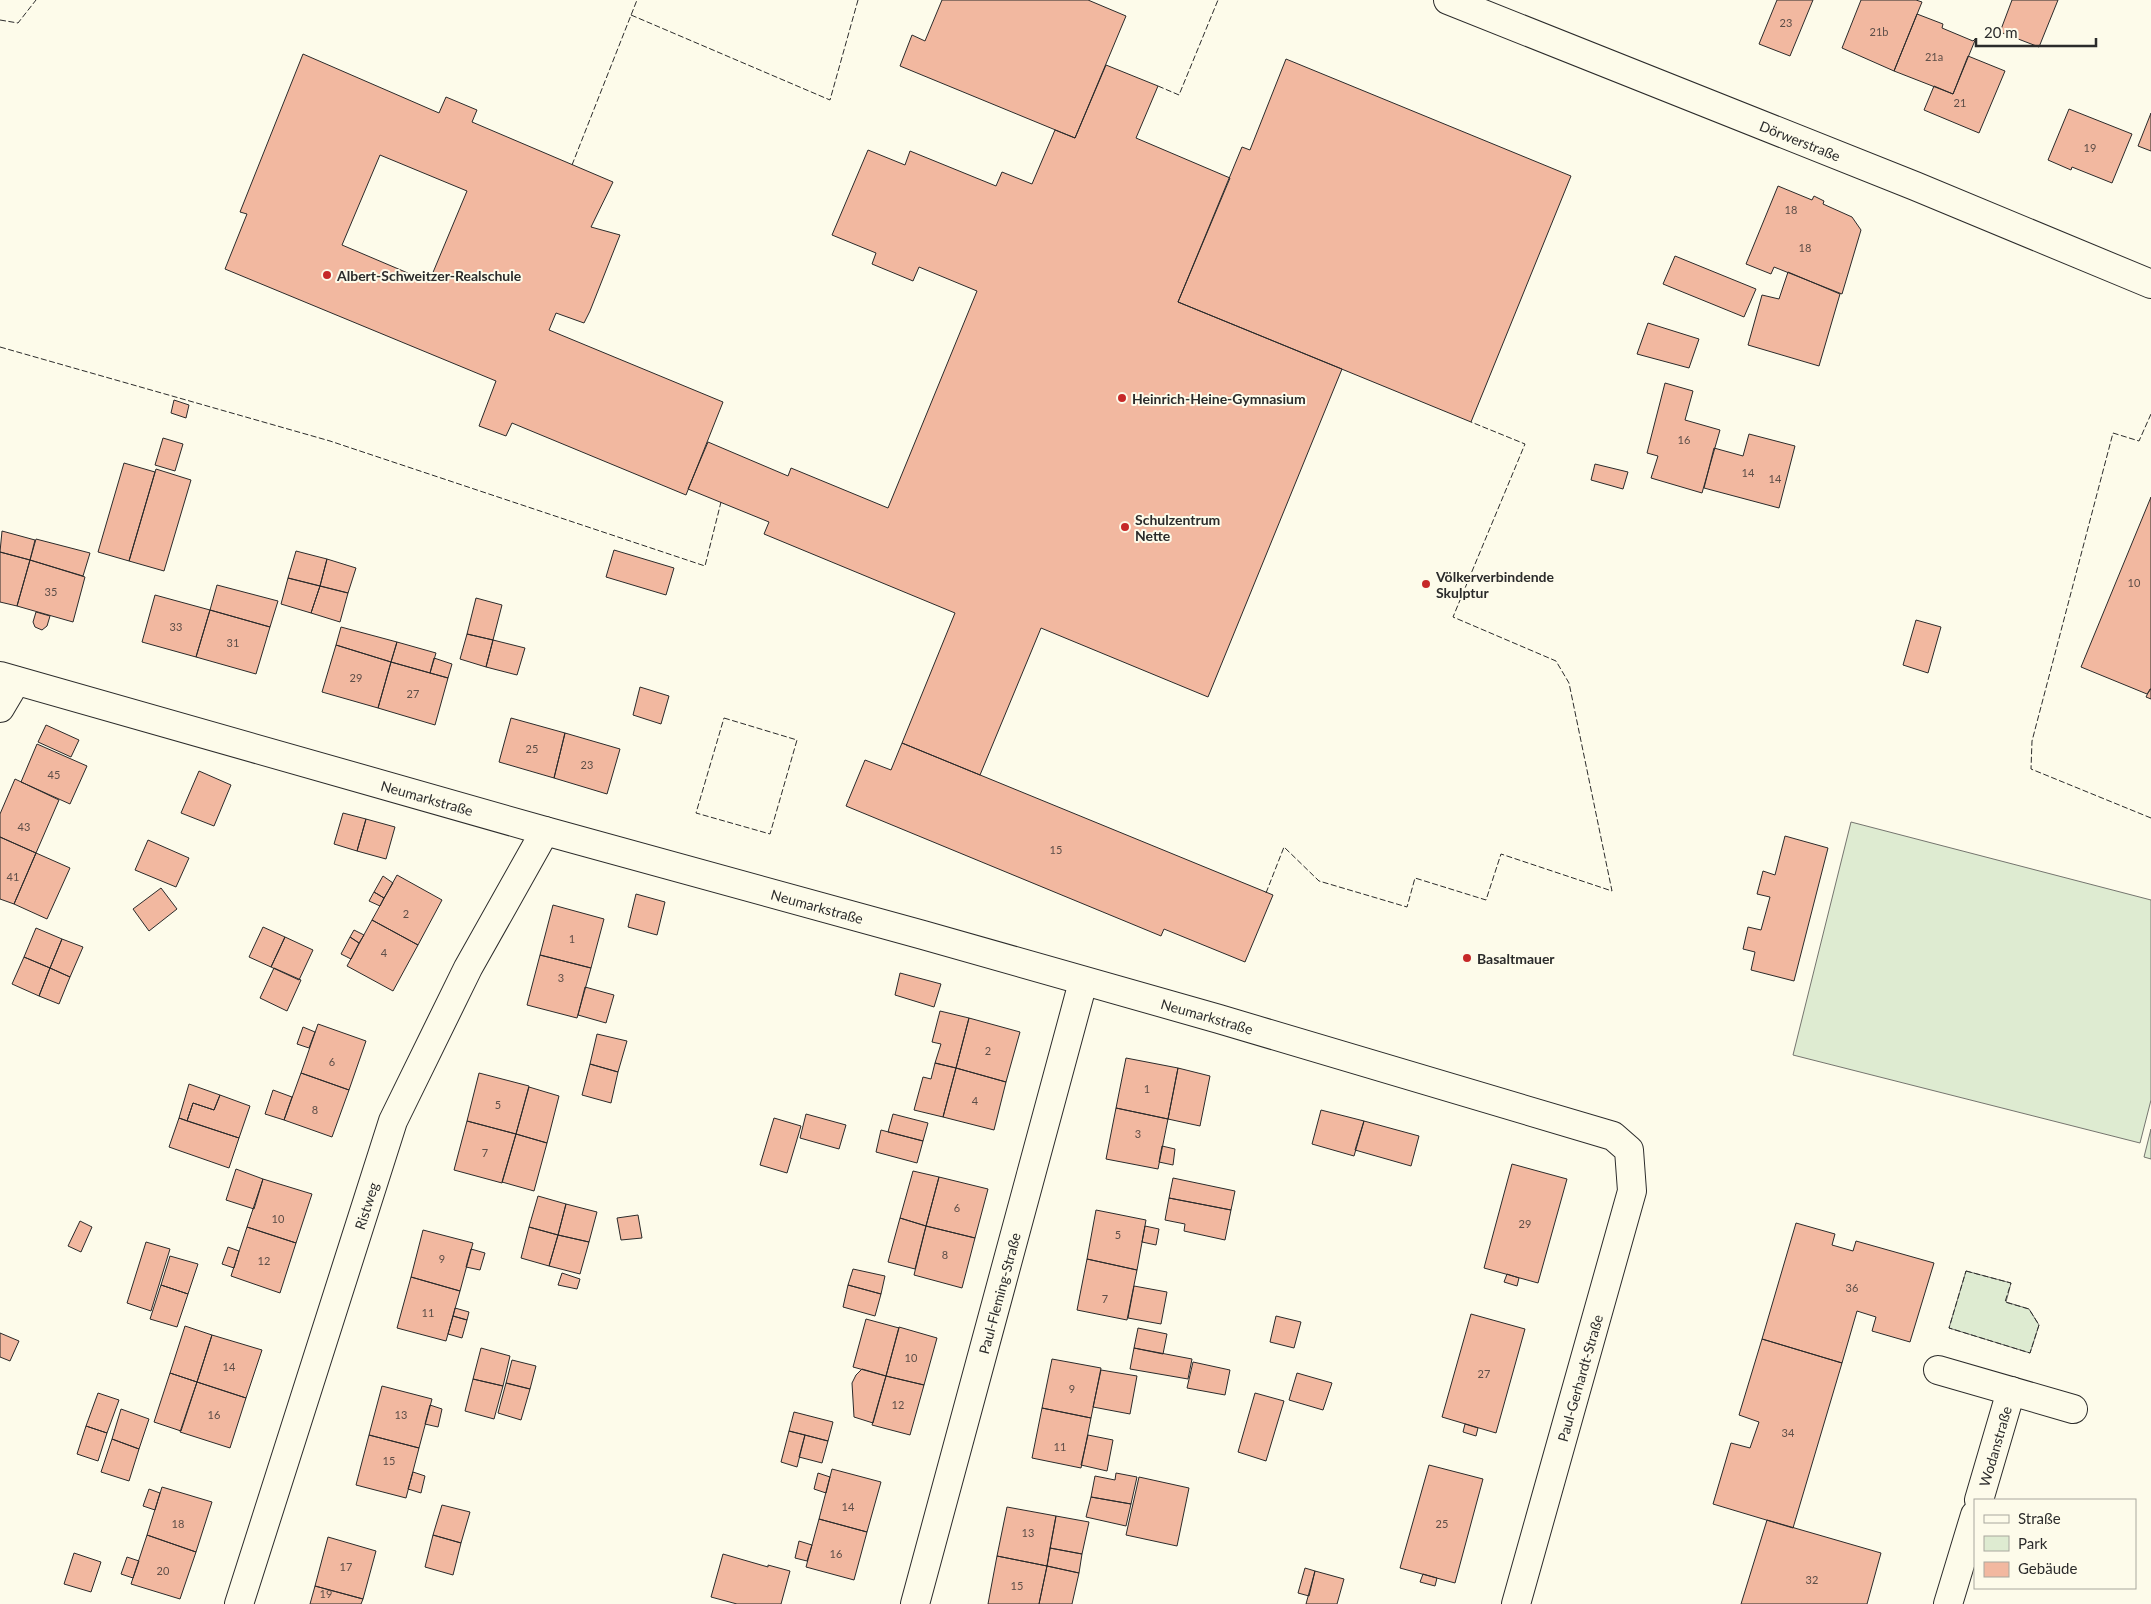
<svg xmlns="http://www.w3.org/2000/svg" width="2151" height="1604" font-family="Lato,sans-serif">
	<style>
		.green { fill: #deebd1; stroke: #74746e }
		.building { fill: #f2b8a0; stroke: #2b2b2b; fill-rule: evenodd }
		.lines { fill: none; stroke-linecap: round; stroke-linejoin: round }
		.street-casing { stroke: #2b2b2b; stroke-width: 30 }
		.street { stroke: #fdfbea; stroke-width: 28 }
		.fence { stroke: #2b2b2b; stroke-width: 1; stroke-dasharray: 6 2.5; stroke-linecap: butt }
		.poi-dot { fill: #c62828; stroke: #fdfbea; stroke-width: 2 }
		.labels { text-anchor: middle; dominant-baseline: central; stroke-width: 4; stroke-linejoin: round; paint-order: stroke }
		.number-label { font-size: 11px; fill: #5d4e48 }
		.street-label { font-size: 14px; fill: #2b2b2b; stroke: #fdfbea }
		.poi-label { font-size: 14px; font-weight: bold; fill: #2b2b2b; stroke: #fdfbea; text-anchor: start }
	</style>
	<rect width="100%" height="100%" fill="#fdfbea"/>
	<path class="green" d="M1851 822 2151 900V1100L2140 1143 1793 1055Z
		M2151 1129V1159L2144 1157Z
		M1966 1271 2011 1283 2006 1302 2029 1309 2039 1325 2030 1353 1949 1328Z"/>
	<path class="building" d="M942 0H1088L1126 16 1075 138 900 66 912 35 925 41Z
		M1777 0H1813L1790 56 1759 44Z
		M1861 0H1916L1922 2 1894 71 1842 48Z
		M2012 0H2058L2039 47 2000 32Z
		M1917 14 1943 24 1942 28 1973 41 1976 38 1953 94 1894 71Z
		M303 54 439 113 446 97 477 110 472 122 613 182 591 227 620 235 590 311 584 323 556 313 549 330 723 402 686 495 512 423 506 436 479 426 496 381 225 269 247 214 240 212ZM380 155 467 191 429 282 342 245Z
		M1968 56 2005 71 1979 133 1924 110 1934 86 1953 94Z
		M1286 59 1571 176 1471 422 1178 302 1242 147 1250 150Z
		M1106 65 1158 86 1136 138 1230 178 1178 302 1342 369 1208 697 1041 628 980 775 902 743 955 613 764 534 769 522 688 489 708 442 788 476 791 468 888 508 977 291 919 267 913 281 872 264 876 253 832 235 868 150 905 165 910 151 996 186 1002 172 1032 184 1055 130 1075 138Z
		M2069 109 2132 134 2112 183 2072 167 2071 170 2048 160Z
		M2151 113V151L2138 146Z
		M1778 186 1812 200 1814 196 1824 201 1823 204 1852 217 1861 230 1842 294 1774 267 1771 274 1746 264Z
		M1675 256 1756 289 1744 317 1663 284Z
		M1788 272 1840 294 1819 366 1748 345 1762 295 1779 299Z
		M1648 323 1699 339 1689 368 1637 354Z
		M1665 383 1693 391 1685 420 1720 430 1702 493 1651 478 1658 456 1647 453Z
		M174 400 189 405 186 418 171 413Z
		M1749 434 1795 446 1779 508 1704 488 1714 448 1743 456Z
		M163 438 183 444 175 471 155 465Z
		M124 463 155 472 129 561 98 552Z
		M1595 464 1628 472 1623 489 1591 480Z
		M156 469 191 480 164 571 129 561Z
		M2151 497V689L2147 694 2081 667Z
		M2 531 35 540 30 560 0 552Z
		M36 539 90 553 83 576 30 560Z
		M614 550 674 568 666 595 606 577Z
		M296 551 327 559 320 586 288 578Z
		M0 552 30 560 17 606 0 602Z
		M327 559 356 568 348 593 320 586Z
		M30 560 85 577 73 622 17 606Z
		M288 578 320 586 311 613 281 604Z
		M217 585 278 601 270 627 210 610Z
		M320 586 348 593 340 622 311 613Z
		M155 595 210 610 196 657 142 642Z
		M476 598 502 605 493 640 467 634Z
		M210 610 270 627 256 674 196 657Z
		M36 612 50 616 47 626 42 630 35 627 33 622Z
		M1916 620 1941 627 1928 673 1903 665Z
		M341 627 397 642 391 662 336 645Z
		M467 634 493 640 486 667 460 659Z
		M493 640 525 648 517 675 486 667Z
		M397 642 436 653 430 673 391 662Z
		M336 645 391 662 378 708 322 692Z
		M434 658 452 664 448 678 430 673Z
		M391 662 448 678 435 725 378 708Z
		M640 687 669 696 661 724 633 715Z
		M2150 689H2151V699L2146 697Z
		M511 718 565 733 554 778 499 762Z
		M46 725 79 740 71 757 38 742Z
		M565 733 620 749 607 794 554 778Z
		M902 743 1273 895 1245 962 1164 929 1161 936 846 806 865 760 891 770Z
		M37 744 87 766 70 804 21 782Z
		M199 771 231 785 214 826 181 813Z
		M15 779 59 800 36 853 0 837V814Z
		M343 813 366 819 357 851 334 844Z
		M366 819 395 827 386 859 357 851Z
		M1785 836 1828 848 1794 981 1751 970 1755 952 1743 949 1748 927 1761 930 1770 897 1757 894 1763 871 1775 875Z
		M0 837 36 853 14 904 0 899Z
		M148 840 189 858 176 887 135 870Z
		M36 853 70 868 47 919 14 904Z
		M397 875 442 900 418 945 372 920Z
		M383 876 393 883 384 898 374 892Z
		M161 888 177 909 149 931 133 909Z
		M374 892 384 898 380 906 369 901Z
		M636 894 665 902 657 935 628 927Z
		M553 905 604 919 591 968 540 955Z
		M372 920 418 945 393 991 347 966Z
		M263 927 285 937 271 967 249 957Z
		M36 928 62 939 50 968 24 957Z
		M354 930 364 935 359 943 350 937Z
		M285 937 313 950 299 980 271 967Z
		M350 937 359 943 351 959 341 954Z
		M62 939 83 947 70 977 50 968Z
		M540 955 591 968 577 1018 527 1005Z
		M24 957 50 968 39 996 12 984Z
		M50 968 70 977 59 1004 39 996Z
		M274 968 301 980 287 1011 260 998Z
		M900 973 941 984 934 1007 895 995Z
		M585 987 614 995 606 1023 578 1015Z
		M940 1011 969 1018 956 1068 935 1063 941 1044 932 1042Z
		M969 1018 1020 1032 1006 1082 956 1068Z
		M318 1024 366 1041 349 1090 301 1073Z
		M303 1027 315 1032 309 1048 297 1044Z
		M597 1034 627 1041 618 1072 590 1064Z
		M1126 1058 1178 1068 1168 1119 1116 1108Z
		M935 1063 956 1068 943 1117 914 1110 923 1077 931 1079Z
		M590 1064 618 1072 611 1103 582 1095Z
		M956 1068 1006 1082 994 1130 943 1117Z
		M1178 1068 1210 1076 1200 1126 1168 1119Z
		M301 1073 349 1090 332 1137 284 1120Z
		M479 1073 529 1086 516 1134 467 1121Z
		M189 1084 220 1095 214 1110 193 1103 187 1121 179 1118Z
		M529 1087 559 1096 547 1143 516 1134Z
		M273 1090 292 1097 284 1120 265 1114Z
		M220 1095 250 1106 239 1138 187 1121 193 1103 214 1110Z
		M1116 1108 1168 1119 1158 1169 1106 1159Z
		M1321 1110 1364 1121 1354 1156 1312 1144Z
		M806 1114 846 1125 839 1149 800 1138Z
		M893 1114 928 1123 923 1141 888 1132Z
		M179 1118 239 1138 229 1168 169 1147Z
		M774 1118 801 1126 787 1173 760 1165Z
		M467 1121 516 1134 502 1183 454 1170Z
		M1364 1121 1419 1136 1411 1166 1355 1150Z
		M881 1130 923 1141 917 1163 876 1152Z
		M516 1134 547 1143 534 1191 502 1182Z
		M1162 1146 1175 1149 1173 1165 1159 1162Z
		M1512 1164 1567 1179 1538 1283 1484 1268Z
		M236 1169 263 1179 254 1209 226 1200Z
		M913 1171 939 1177 926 1226 900 1218Z
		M939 1177 988 1189 975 1238 926 1226Z
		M1173 1178 1235 1191 1231 1210 1169 1198Z
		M263 1179 312 1194 296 1243 247 1227Z
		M538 1196 566 1204 558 1235 529 1227Z
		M1169 1198 1231 1210 1225 1240 1184 1231 1185 1224 1165 1220Z
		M566 1204 597 1212 589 1242 558 1235Z
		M1096 1210 1146 1220 1137 1270 1087 1259Z
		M638 1215 642 1238 621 1240 617 1218Z
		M900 1218 926 1226 915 1269 888 1262Z
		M80 1221 92 1227 81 1252 68 1246Z
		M1796 1223 1835 1234 1832 1245 1853 1251 1856 1241 1934 1263 1910 1342 1872 1331 1876 1317 1857 1311 1842 1363 1762 1339Z
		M926 1226 975 1238 962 1288 914 1275Z
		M1145 1226 1159 1229 1156 1245 1142 1242Z
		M247 1227 296 1243 280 1293 231 1276Z
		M529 1227 558 1235 549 1266 521 1258Z
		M423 1230 473 1243 460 1291 411 1277Z
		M558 1235 589 1242 580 1274 549 1266Z
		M146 1242 170 1249 151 1311 127 1303Z
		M228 1247 239 1251 234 1268 222 1264Z
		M471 1249 485 1253 480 1270 466 1267Z
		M170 1256 198 1264 188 1294 161 1285Z
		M1087 1259 1137 1270 1127 1320 1077 1310Z
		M853 1269 885 1276 881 1294 848 1285Z
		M562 1273 580 1279 577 1289 558 1285Z
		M1507 1274 1519 1278 1517 1286 1504 1282Z
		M411 1277 460 1291 446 1341 397 1328Z
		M161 1285 188 1294 177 1327 150 1319Z
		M848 1285 881 1294 875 1316 843 1307Z
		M1134 1286 1167 1292 1161 1324 1128 1318Z
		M455 1308 469 1312 467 1320 453 1316Z
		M1471 1314 1525 1329 1496 1433 1442 1417Z
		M453 1316 467 1320 462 1338 448 1334Z
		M1276 1316 1301 1322 1294 1348 1270 1342Z
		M866 1319 899 1328 886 1376 853 1367Z
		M185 1326 212 1335 197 1382 170 1373Z
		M899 1327 937 1338 924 1385 886 1376Z
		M1138 1328 1167 1334 1163 1354 1134 1348Z
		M0 1333 19 1341 10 1361 0 1357Z
		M212 1335 262 1350 246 1398 197 1382Z
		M1762 1339 1842 1363 1793 1528 1713 1504 1731 1443 1750 1448 1759 1422 1739 1415Z
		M481 1348 510 1356 503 1386 473 1379Z
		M1134 1348 1192 1359 1188 1379 1130 1369Z
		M1052 1359 1101 1368 1091 1418 1042 1408Z
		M512 1360 536 1366 530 1389 506 1383Z
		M1193 1362 1230 1370 1225 1395 1187 1388Z
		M862 1369 886 1376 873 1423 854 1417 852 1383 856 1375Z
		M1101 1370 1137 1376 1130 1414 1093 1407Z
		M170 1373 197 1382 181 1431 154 1422Z
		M1297 1373 1332 1383 1323 1410 1289 1400Z
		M886 1376 924 1385 910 1435 872 1425Z
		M473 1379 503 1386 494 1419 465 1411Z
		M197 1382 246 1398 230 1448 180 1432Z
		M506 1383 530 1389 521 1420 498 1413Z
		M382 1386 432 1399 419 1448 369 1435Z
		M98 1393 119 1400 107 1433 86 1426Z
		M1255 1393 1284 1401 1266 1461 1238 1452Z
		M430 1405 442 1409 438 1427 425 1424Z
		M1042 1408 1091 1418 1081 1468 1032 1458Z
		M121 1409 149 1419 139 1449 112 1439Z
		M794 1412 833 1422 828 1441 789 1431Z
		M1465 1424 1478 1428 1476 1436 1463 1432Z
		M86 1426 107 1433 98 1461 77 1454Z
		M789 1431 805 1435 797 1467 781 1462Z
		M369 1435 419 1448 406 1498 356 1485Z
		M805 1435 828 1441 822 1463 799 1457Z
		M1088 1435 1113 1440 1107 1471 1081 1465Z
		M112 1439 139 1449 129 1481 101 1472Z
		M1429 1465 1483 1479 1455 1583 1400 1568Z
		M832 1469 881 1482 867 1532 819 1519Z
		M413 1472 425 1476 421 1493 408 1489Z
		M818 1473 830 1477 826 1493 814 1489Z
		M1116 1473 1137 1477 1131 1504 1091 1497 1095 1476 1115 1480Z
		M1139 1477 1189 1488 1177 1546 1126 1535Z
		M162 1487 212 1502 196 1552 147 1535Z
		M149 1489 160 1493 155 1510 143 1506Z
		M1091 1497 1131 1504 1126 1526 1086 1517Z
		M442 1505 470 1512 461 1543 433 1535Z
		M1007 1507 1056 1516 1047 1566 997 1556Z
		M1056 1516 1089 1522 1082 1554 1050 1548Z
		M819 1519 867 1532 854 1580 806 1567Z
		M1767 1520 1881 1553 1867 1604H1741Z
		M147 1535 196 1552 180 1599 131 1584Z
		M433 1535 461 1543 453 1575 425 1567Z
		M328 1537 376 1551 363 1599 315 1586Z
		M799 1541 812 1545 807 1561 795 1558Z
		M1050 1548 1082 1554 1079 1573 1047 1566Z
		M74 1553 101 1562 91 1592 64 1584Z
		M723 1554 768 1567V1565L790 1571 781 1604H737L711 1597Z
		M997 1556 1047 1566 1039 1604H988Z
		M127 1557 139 1561 133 1578 121 1574Z
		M1047 1566 1079 1573 1072 1604H1039Z
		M1305 1568 1315 1571 1309 1596 1298 1593Z
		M1315 1571 1344 1579 1337 1604H1306Z
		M1423 1574 1437 1578 1435 1586 1420 1582Z
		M315 1586 363 1599 361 1604H310Z"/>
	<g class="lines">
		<g class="street-casing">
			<g id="street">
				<path id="s1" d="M1448 0 1915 186 2151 284"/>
				<path id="s2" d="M0 676 545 831 923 935 1219 1019 1613 1136 1629 1150 1632 1191 1516 1604"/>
				<path d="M0 708 16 681"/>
				<path d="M1938 1370 2073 1409"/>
				<path id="s3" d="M1979 1500 2011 1391"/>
				<path id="s4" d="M239 1604 393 1121 468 968 545 831"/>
				<path id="s5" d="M915 1604 1083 982"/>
				<path d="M1948 1604 1975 1515"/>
			</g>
		</g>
		<use href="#street" class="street"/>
		<path class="fence" d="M631 15 830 100 858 0
			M0 20 18 23 36 0
			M1158 86 1179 95 1218 0
			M572 165 637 0
			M0 347 330 441 705 566 721 502
			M2151 414 2139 441 2113 433 2032 741 2031 769 2151 818
			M724 718 797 740 770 834 696 813Z
			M1266 893 1284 847 1319 881 1407 907 1415 878 1486 900 1501 854 1612 891 1569 683 1556 661 1453 617 1525 444 1471 422
			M1966 1271 2011 1283 2005 1302 2029 1309 2039 1325 2030 1353 1949 1328Z"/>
	</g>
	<g class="poi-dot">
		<circle cx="327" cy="275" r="5"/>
		<circle cx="1122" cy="398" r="5"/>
		<circle cx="1125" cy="527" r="5"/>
		<circle cx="1426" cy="584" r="5"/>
		<circle cx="1467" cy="958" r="5"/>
	</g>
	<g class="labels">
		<g class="number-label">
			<text x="1786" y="22">23</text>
			<text x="1879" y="31">21b</text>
			<text x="1934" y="56">21a</text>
			<text x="1960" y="102">21</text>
			<text x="2090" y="147">19</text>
			<text x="1791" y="209">18</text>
			<text x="1805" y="247">18</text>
			<text x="1684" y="439">16</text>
			<text x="1748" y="472">14</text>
			<text x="1775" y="478">14</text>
			<text x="2134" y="582">10</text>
			<text x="51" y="591">35</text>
			<text x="176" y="626">33</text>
			<text x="233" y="642">31</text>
			<text x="356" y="677">29</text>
			<text x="413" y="693">27</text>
			<text x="532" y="748">25</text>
			<text x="587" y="764">23</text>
			<text x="54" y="774">45</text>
			<text x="24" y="826">43</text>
			<text x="1056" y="849">15</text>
			<text x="13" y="876">41</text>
			<text x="406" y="913">2</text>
			<text x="572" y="938">1</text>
			<text x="384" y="952">4</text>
			<text x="561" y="977">3</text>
			<text x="988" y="1050">2</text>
			<text x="332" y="1061">6</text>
			<text x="1147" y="1088">1</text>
			<text x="975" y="1100">4</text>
			<text x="498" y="1104">5</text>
			<text x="315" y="1109">8</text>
			<text x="1138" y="1133">3</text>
			<text x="485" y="1152">7</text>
			<text x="957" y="1207">6</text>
			<text x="278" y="1218">10</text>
			<text x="1525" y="1223">29</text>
			<text x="1118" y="1234">5</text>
			<text x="945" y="1254">8</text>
			<text x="442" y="1258">9</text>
			<text x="264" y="1260">12</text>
			<text x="1852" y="1287">36</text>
			<text x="1105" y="1298">7</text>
			<text x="428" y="1312">11</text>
			<text x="911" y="1357">10</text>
			<text x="229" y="1366">14</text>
			<text x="1484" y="1373">27</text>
			<text x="1072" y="1388">9</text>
			<text x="898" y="1404">12</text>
			<text x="214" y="1414">16</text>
			<text x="401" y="1414">13</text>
			<text x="1788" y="1432">34</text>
			<text x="1060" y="1446">11</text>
			<text x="389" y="1460">15</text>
			<text x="848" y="1506">14</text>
			<text x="178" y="1523">18</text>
			<text x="1442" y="1523">25</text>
			<text x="1028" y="1532">13</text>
			<text x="836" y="1553">16</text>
			<text x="346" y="1566">17</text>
			<text x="163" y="1570">20</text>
			<text x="1812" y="1579">32</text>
			<text x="1017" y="1585">15</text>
			<text x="326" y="1593">19</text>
		</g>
		<g class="street-label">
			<text stroke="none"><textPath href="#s1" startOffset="379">Dörwerstraße</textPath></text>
			<text stroke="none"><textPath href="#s2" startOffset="444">Neumarkstraße</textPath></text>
			<text stroke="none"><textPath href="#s2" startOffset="849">Neumarkstraße</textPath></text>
			<text stroke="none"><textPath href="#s2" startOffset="1254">Neumarkstraße</textPath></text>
			<text stroke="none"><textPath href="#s4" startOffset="418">Ristweg</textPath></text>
			<text stroke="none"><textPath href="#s5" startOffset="322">Paul-Fleming-Straße</textPath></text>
			<text transform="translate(1580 1378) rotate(-74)">Paul-Gerhardt-Straße</text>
			<text stroke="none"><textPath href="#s3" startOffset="56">Wodanstraße</textPath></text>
		</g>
		<g class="poi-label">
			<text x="337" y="275">Albert-Schweitzer-Realschule</text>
			<text x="1132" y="398">Heinrich-Heine-Gymnasium</text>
			<text x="1135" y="519">Schulzentrum<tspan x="1135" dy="16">Nette</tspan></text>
			<text x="1436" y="576">Völkerverbindende<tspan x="1436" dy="16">Skulptur</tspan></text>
			<text x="1477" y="958">Basaltmauer</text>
		</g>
	</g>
	<rect x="1974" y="1499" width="162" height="90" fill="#fdfbea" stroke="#a9a89e"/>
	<rect x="1984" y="1515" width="25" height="8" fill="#fdfbea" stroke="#a9a89e"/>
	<text x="2018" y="1524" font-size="15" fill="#2b2b2b">Straße</text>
	<rect x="1984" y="1536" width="25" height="15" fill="#deebd1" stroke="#a9a89e"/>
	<text x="2018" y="1549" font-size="15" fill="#2b2b2b">Park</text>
	<rect x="1984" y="1562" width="25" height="15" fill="#f2b8a0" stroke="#a9a89e"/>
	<text x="2018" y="1574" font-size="15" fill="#2b2b2b">Gebäude</text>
	<path d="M1976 38v8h120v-8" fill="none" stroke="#2b2b2b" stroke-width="2.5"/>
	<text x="1984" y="38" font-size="15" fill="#2b2b2b" stroke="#fdfbea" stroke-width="4" paint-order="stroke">20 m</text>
</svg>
